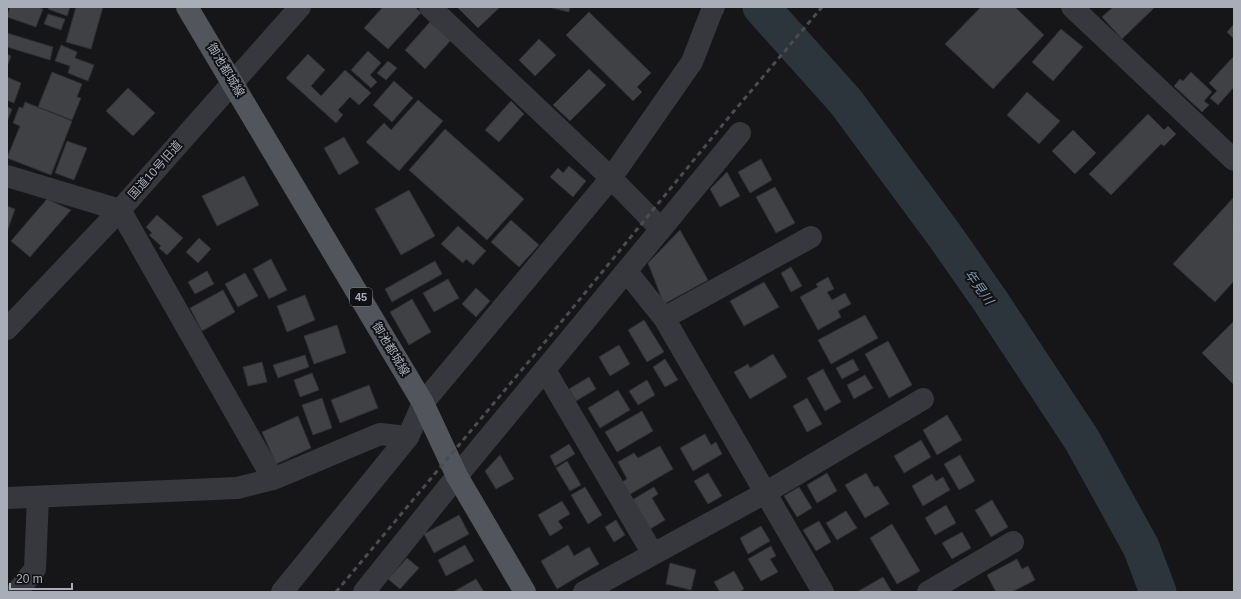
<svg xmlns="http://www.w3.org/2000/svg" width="1241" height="599" font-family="Helvetica,'Noto Sans JP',sans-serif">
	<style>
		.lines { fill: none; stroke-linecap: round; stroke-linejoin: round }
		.river { stroke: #2c353c; stroke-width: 37 }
		.building { fill: #404145; stroke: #303034 }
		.minor { stroke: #37383d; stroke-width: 22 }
		.major { stroke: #53555c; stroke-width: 22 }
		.rail { stroke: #4a4c52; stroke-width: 3; stroke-dasharray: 5 4; stroke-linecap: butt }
		.labels { text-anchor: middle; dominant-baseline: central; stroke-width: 4; stroke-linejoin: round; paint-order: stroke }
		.shield { fill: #111113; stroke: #7b7e86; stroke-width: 1 }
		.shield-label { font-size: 11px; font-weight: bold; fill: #a8adb8 }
		.street-label { font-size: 12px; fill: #a8adb8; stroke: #111113 }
		.water-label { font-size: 13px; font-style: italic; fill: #7f9bb3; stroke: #111113 }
	</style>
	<rect width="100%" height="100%" fill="#161618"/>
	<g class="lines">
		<path class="river" d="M761 7 846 102 945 236 989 299 1082 440 1141 547 1158 592"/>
	</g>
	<path class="building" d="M10 7H38L43 9 36 27 7 17Z
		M49 7H70L67 16 48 9Z
		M76 7H103L91 49 66 42Z
		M383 7H415L421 13 388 49 364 28Z
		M457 7H500L478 28Z
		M548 7H570L569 12Z
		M981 7H1015L1044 35 993 89 945 44Z
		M1113 7H1155L1122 39 1102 17Z
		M589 12 651 73 637 87 642 92 633 101 566 35Z
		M48 14 65 19 61 30 44 24Z
		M430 22 451 40 425 69 405 50Z
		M1234 24V39L1227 32Z
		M1061 29 1083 47 1053 81 1032 62Z
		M7 33 53 47 50 60 7 47Z
		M539 39 556 55 535 76 519 60Z
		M61 45 77 52 75 58 94 65 88 81 68 73 70 66 55 61Z
		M368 51 381 63 370 75 377 82 371 88 351 70Z
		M7 54 11 56 7 67Z
		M308 54 325 70 311 86 321 96 345 70 371 93 359 105 350 97 338 110 343 115 336 123 286 78Z
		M1234 56V87L1218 105 1210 98 1217 91 1209 83Z
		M388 61 397 68 386 80 377 73Z
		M589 69 606 85 570 121 553 105Z
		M52 72 82 84 77 97 81 98 72 120 38 107Z
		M1191 72 1212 92 1204 101 1209 105 1202 112 1174 86 1180 79 1183 81Z
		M7 77 21 83 14 103 7 100Z
		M394 81 413 98 392 122 373 105Z
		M128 88 155 113 133 136 106 111Z
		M1027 92 1060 121 1039 144 1007 115Z
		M418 100 443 121 399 171 366 142 384 123 391 130Z
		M511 101 524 114 499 142 485 130Z
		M25 102 72 121 51 175 7 158 20 126 13 123 19 107 23 108Z
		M7 107 12 109 7 122Z
		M1148 114 1164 130 1168 126 1176 134 1164 146 1161 144 1111 195 1089 174Z
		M445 129 524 199 487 240 409 170Z
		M1073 130 1096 153 1075 174 1052 151Z
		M344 137 359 163 339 175 324 148Z
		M67 141 87 148 74 180 55 173Z
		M761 159 772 180 750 193 738 172Z
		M569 166 586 181 573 197 550 177 558 168 563 173Z
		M727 172 740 196 720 207 710 189Z
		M244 176 259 205 217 226 202 196Z
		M775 187 795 223 776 233 756 197Z
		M409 190 435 236 401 255 375 209Z
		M1233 198 1234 281 1215 302 1173 264Z
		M47 199 71 210 30 257 11 241Z
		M7 206 15 209 7 232Z
		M157 215 183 238 167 255 159 248 161 246 149 235 152 233 146 227Z
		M511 220 539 245 519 267 491 242Z
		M458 226 486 251 473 265 466 259 463 263 441 244Z
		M680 230 708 280 664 304 648 263Z
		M199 238 211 249 198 263 186 252Z
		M271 259 287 290 269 299 253 269Z
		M435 261 442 274 392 302 385 289Z
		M791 267 802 286 791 292 781 273Z
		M207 271 214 284 195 294 188 282Z
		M245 273 258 296 238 307 225 284Z
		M828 277 834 289 827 292 832 300 845 293 851 304 838 311 841 317 818 330 800 297 818 287 816 284Z
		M448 279 459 298 434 312 423 293Z
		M764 282 779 307 744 326 730 301Z
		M476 288 490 301 476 317 462 304Z
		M223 290 235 312 202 331 190 308Z
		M305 295 315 320 287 332 277 306Z
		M412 299 431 332 409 345 390 312Z
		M865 315 878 338 831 364 818 340Z
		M644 320 664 352 647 362 628 330Z
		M1234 321V385L1202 353Z
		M337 325 346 353 314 364 304 336Z
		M888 341 912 385 889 398 865 354Z
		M619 345 630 364 610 376 599 357Z
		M773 354 787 377 750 399 734 372 748 364 750 368Z
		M305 355 309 367 278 378 273 365Z
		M665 359 678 380 665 387 653 367Z
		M853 359 859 370 842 379 836 368Z
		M262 362 267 382 248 386 243 367Z
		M823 369 841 402 825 411 807 378Z
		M312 373 319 390 300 397 294 380Z
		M865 375 873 388 854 399 847 385Z
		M589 377 596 389 576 401 569 389Z
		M647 380 655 395 638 405 629 391Z
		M369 385 378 408 340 423 331 400Z
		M618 390 630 410 600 428 588 408Z
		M322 398 332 428 313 435 302 405Z
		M807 398 822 424 807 432 793 406Z
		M642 411 653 431 617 452 605 432Z
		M947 415 962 440 937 455 923 430Z
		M298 416 311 448 276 464 262 432Z
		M705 434 711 445 716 442 722 454 693 471 680 448Z
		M921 440 931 457 904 473 894 456Z
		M569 444 575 454 555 466 550 456Z
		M660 446 673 469 627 496 620 483 627 479 618 462 634 453 638 458Z
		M500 455 514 479 496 489 485 471Z
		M960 455 975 481 959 490 944 464Z
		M567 461 581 485 570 491 556 468Z
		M708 473 722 496 708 504 694 481Z
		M827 473 837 491 817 503 807 485Z
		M866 473 874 487 878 486 889 504 865 518 845 485Z
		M932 474 936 481 943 477 950 490 923 506 912 486Z
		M585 487 602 515 588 524 571 495Z
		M654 487 658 494 652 498 665 520 650 529 632 500Z
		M799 487 812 508 797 517 784 496Z
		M992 500 1008 527 991 537 975 510Z
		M562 501 570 514 558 521 563 528 550 536 538 515Z
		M946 505 956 523 935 535 925 518Z
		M846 511 857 528 837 540 826 523Z
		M459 515 469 534 434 553 424 534Z
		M616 520 625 535 614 542 605 527Z
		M819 521 831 542 816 551 803 530Z
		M892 524 920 571 897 584 870 538Z
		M761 526 770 541 748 554 740 538Z
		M962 532 971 548 952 559 942 543Z
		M465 545 474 561 446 576 438 560Z
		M568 545 574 556 589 547 599 564 557 589 541 561Z
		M771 546 776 556 770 559 778 572 761 581 748 559Z
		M407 558 419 568 400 589 388 579Z
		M1017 559 1022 569 1028 566 1035 580 1012 592H996L987 575Z
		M670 563 696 570 691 590 666 584Z
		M734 571 744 589 739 592H720L714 582Z
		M883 577 892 592H857Z
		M476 579 484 592H453Z"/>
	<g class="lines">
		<path class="minor" d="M1072 7 1234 160
			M7 176 120 210 273 479
			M661 229 740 133
			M627 272 664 318 811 237
			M664 318 823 592
			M7 329 120 210 300 7
			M545 370 653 554
			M7 498 237 488 273 479 380 434 408 437
			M17 592 35 569 38 497
			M282 592 408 437 423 403 611 178 692 62 711 13 714 7
			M364 592 457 476 661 229 611 178 430 7
			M584 592 765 493 923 399
			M928 592 1013 542"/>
		<path class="major" d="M187 7 423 403 457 476 525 592"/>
		<path class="rail" d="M336 592 535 354 729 117 822 7"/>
	</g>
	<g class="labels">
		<rect class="shield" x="350" y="288" width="22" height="18" rx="3"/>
		<g class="shield-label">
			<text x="361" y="297">45</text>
		</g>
		<g class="street-label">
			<text transform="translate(226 70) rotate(59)">御池都城線</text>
			<text transform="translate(155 170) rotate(-48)">国道10号旧道</text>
			<text transform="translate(391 349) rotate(59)">御池都城線</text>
		</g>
		<g class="water-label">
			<text transform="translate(979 287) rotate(54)">年見川</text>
		</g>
	</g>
	<rect width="1241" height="599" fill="none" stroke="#a8adb8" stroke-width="16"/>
	<path d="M10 583v6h62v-6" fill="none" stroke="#a8adb8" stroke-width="2"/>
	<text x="16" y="583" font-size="12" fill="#a8adb8" stroke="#111113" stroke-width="3" paint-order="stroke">20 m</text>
</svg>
